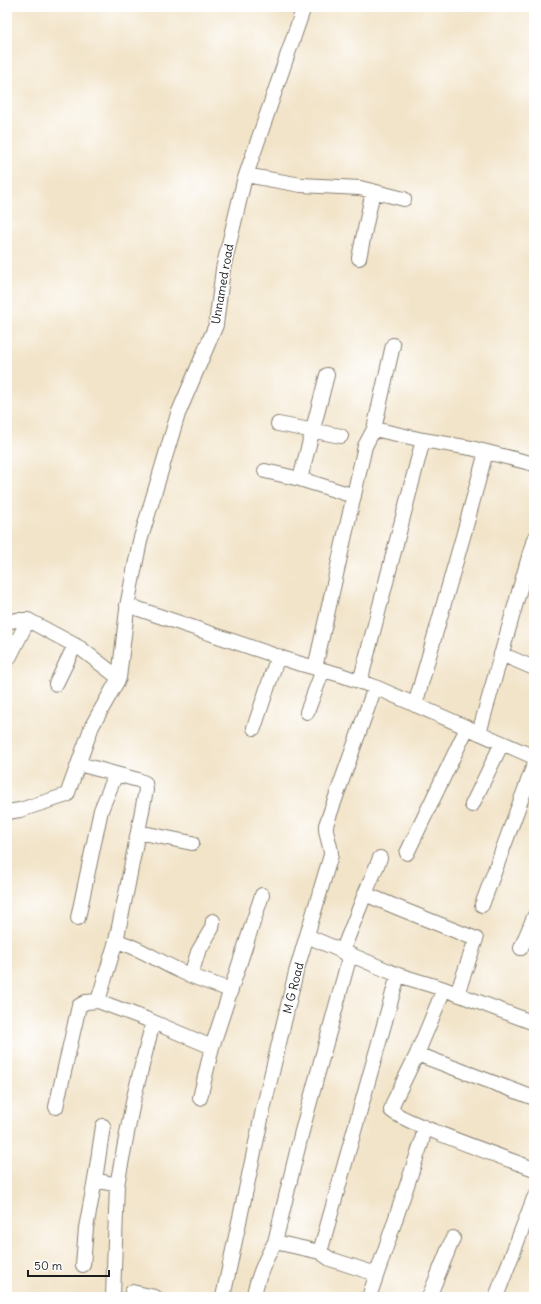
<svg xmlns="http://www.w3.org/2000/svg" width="541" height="1304" font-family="Delius,sans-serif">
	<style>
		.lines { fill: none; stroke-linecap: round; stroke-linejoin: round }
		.minor-casing { stroke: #878072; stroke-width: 16 }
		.minor { stroke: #fff; stroke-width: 14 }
		.labels { text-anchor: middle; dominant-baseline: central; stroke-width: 3; stroke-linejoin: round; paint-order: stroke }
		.street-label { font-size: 12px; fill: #1c1c1c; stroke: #fff }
	</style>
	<rect width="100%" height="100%" fill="#fff"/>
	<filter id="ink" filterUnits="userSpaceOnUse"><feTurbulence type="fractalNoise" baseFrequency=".025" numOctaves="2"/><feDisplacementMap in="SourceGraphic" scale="8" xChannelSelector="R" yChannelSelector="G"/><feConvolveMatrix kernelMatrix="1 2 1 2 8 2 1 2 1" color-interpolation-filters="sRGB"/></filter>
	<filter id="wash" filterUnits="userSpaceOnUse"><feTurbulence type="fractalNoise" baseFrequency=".012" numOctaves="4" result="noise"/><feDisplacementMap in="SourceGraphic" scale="16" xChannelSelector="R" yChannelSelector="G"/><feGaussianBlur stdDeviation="0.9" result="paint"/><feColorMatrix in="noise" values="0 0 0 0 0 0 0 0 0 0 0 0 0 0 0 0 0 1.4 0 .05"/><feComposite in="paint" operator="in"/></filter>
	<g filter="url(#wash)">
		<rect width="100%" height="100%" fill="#f2e4c9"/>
	</g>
	<g filter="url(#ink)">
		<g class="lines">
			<g class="minor-casing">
				<path id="minor" d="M246 175 301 185 360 188 404 199
					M359 258 373 191
					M278 424 341 436
					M374 429 393 345
					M265 471 300 479 354 496
					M300 479 327 375
					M127 605 294 662 341 675 375 687 534 757
					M7 622 16 620H28L80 648 119 678
					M501 654 534 668
					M9 658 28 620
					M315 668 365 446 374 429 423 440 471 448 534 464
					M360 682 423 440
					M56 684 75 645
					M415 705 464 533 486 452
					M307 712 323 670
					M254 728 278 656
					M479 733 534 539
					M79 764 138 780 145 783 146 790 127 889 116 941 98 1001
					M472 805 502 743
					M7 812 20 810 67 795 92 726 119 678 128 601 140 541 178 414 216 325 223 269 244 181 304 7
					M138 832 192 843
					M407 853 467 728
					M365 894 380 858
					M482 905 534 765
					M78 918 101 810 116 774
					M307 936 398 975 444 989 534 1023
					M116 941C137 946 158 961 178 970 195 978 213 984 231 990
					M521 948 534 917
					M342 952 365 894 401 909 476 939 457 994
					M191 975 198 952 212 928 213 921
					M444 989 417 1054 394 1101 391 1110C399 1121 513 1161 534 1169
					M417 1054 534 1098
					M200 1098 212 1047 262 895
					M56 1107 79 1006 86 1002 98 1001 146 1019 212 1047
					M103 1126 95 1180 117 1185
					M275 1242 302 1131 350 955
					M320 1252 398 975
					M83 1265 86 1228 95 1180
					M132 1292 155 1297
					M113 1297 117 1185 134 1097 153 1022
					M223 1297 263 1110 296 972 331 855C331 844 325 835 326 825L375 687
					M253 1297C258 1277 265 1259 275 1242L320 1252 330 1259 376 1274
					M369 1297 422 1141 424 1127
					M429 1297 453 1238
					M496 1297 534 1198"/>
			</g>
			<use href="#minor" class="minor"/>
		</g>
	</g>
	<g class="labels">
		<g class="street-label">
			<text transform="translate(222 284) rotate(-80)">Unnamed road</text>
			<text transform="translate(293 988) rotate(-76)">M G Road</text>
		</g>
	</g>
	<rect width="541" height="1304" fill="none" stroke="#fff" stroke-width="24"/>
	<path d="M28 1270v6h81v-6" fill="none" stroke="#1c1c1c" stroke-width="2"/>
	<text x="34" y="1270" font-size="12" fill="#1c1c1c" stroke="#ffffff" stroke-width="3" paint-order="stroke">50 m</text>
</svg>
